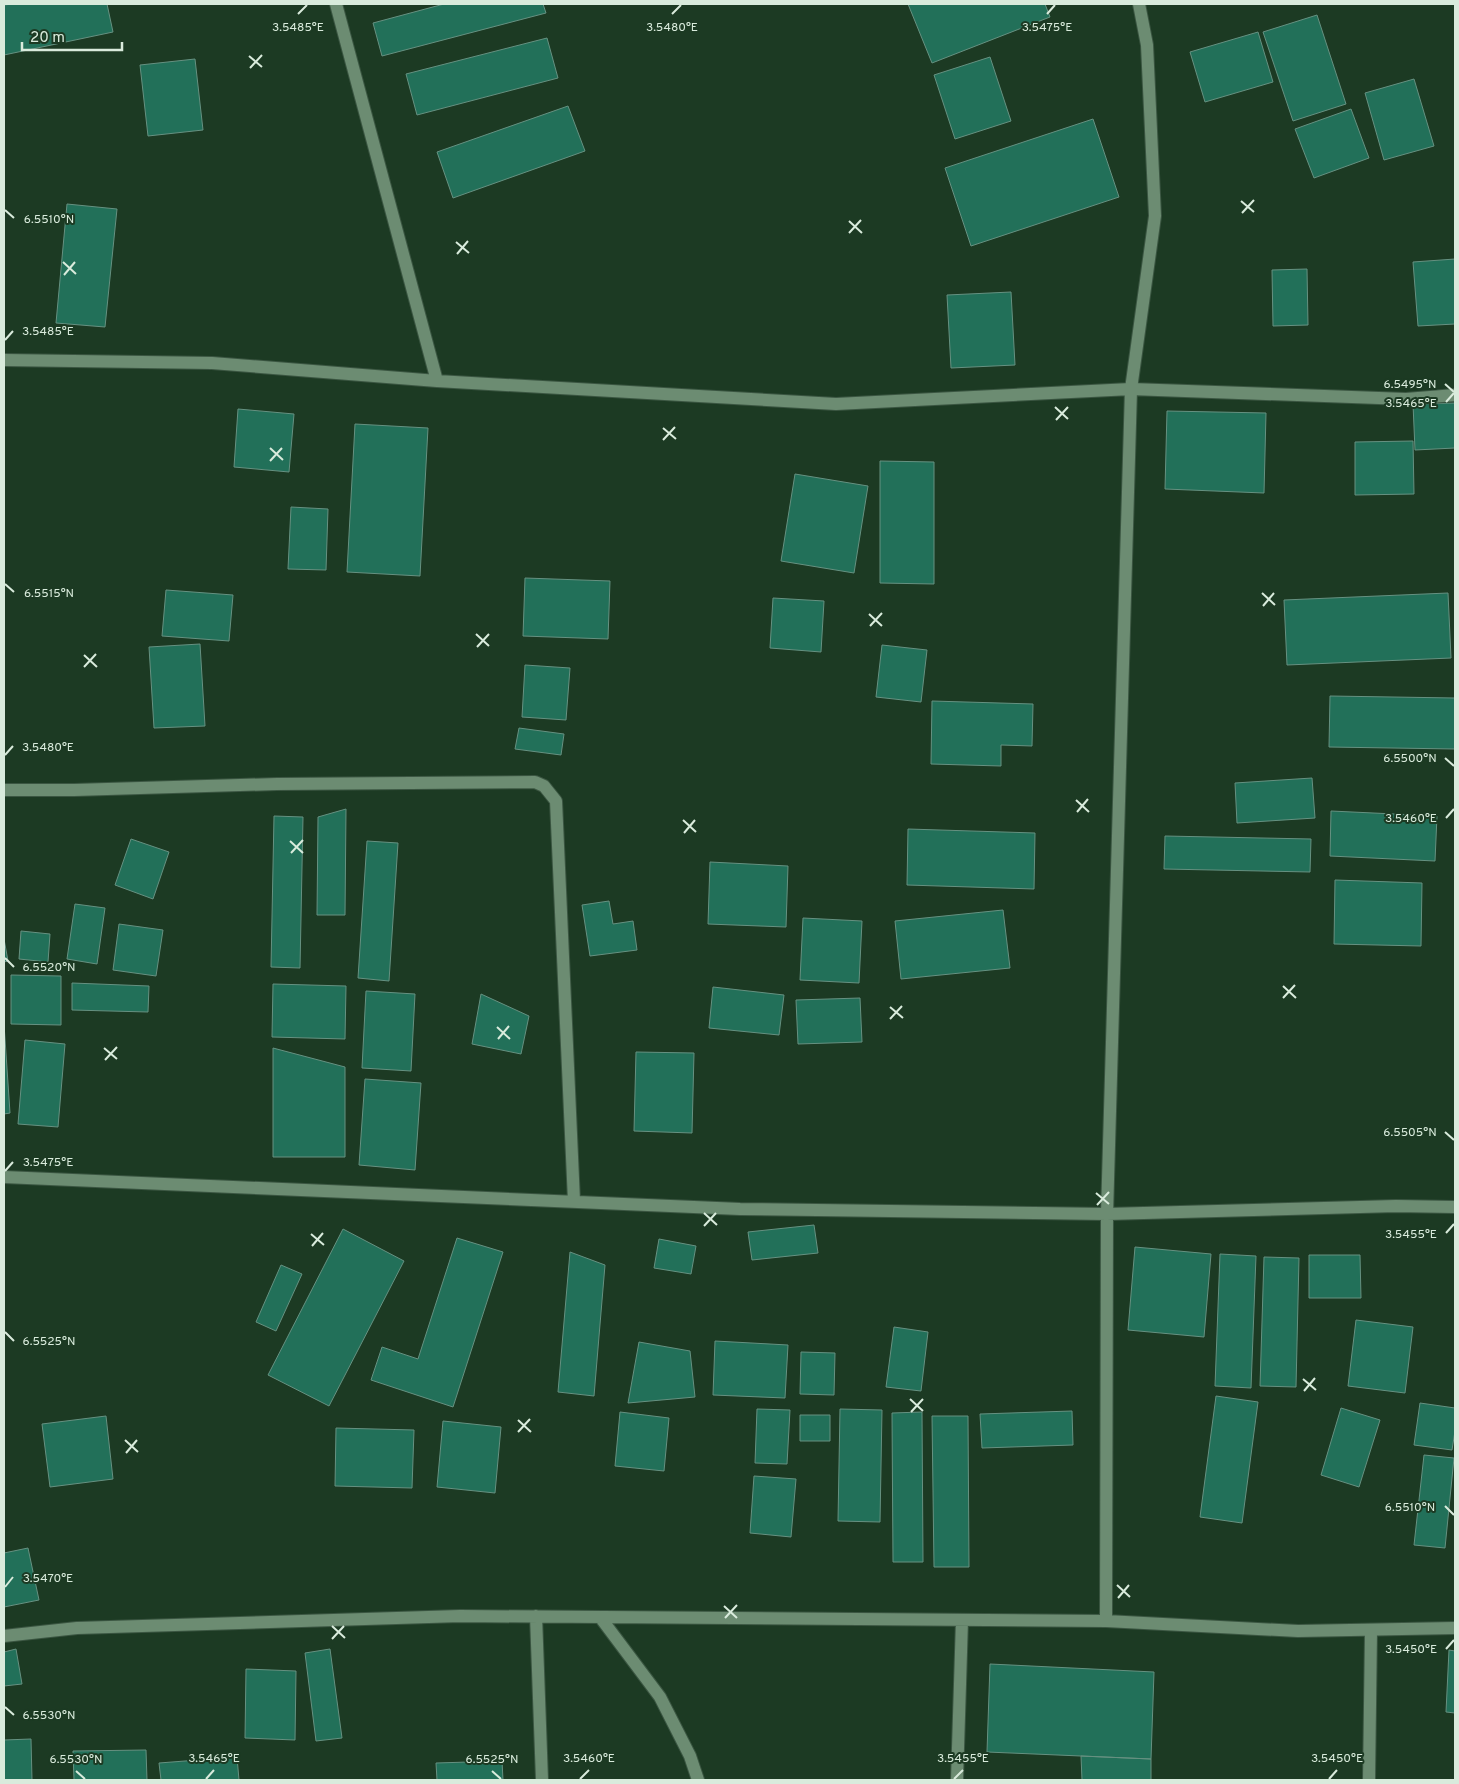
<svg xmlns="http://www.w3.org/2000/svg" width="1459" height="1784" font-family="Overpass,sans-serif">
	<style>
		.building { fill: #227059; stroke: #669181 }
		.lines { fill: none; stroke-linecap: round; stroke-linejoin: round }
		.minor-casing { stroke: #3b5642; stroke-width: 14 }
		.minor { stroke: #6c8c72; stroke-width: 12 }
		.ticks { fill: none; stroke: #d9ebdc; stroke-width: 2 }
		.ticks-label { font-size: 12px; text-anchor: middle; fill: #d9ebdc; stroke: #1c3a23; stroke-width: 4; stroke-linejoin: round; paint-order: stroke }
	</style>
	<rect width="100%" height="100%" fill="#1c3a23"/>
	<path class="building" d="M12 4H107L113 32 4 55V5Z
		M444 4H543L546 13 382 56 373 23Z
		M908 4H1045L1050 17 932 63Z
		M1317 15 1346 104 1293 121 1263 32Z
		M1258 32 1273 82 1205 102 1190 52Z
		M547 38 558 78 417 115 406 74Z
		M990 57 1011 121 955 139 934 75Z
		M195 59 203 130 148 136 140 65Z
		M1414 79 1434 146 1384 160 1365 93Z
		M568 106 585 151 453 198 437 152Z
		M1351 109 1369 158 1314 178 1295 129Z
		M1093 119 1119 197 971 246 945 168Z
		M67 204 117 209 105 327 56 323Z
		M1455 259V324L1418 326 1413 262Z
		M1307 269 1308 325 1273 326 1272 270Z
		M1011 292 1015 365 951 368 947 295Z
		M1455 403V448L1415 450 1413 404Z
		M238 409 294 414 289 472 234 467Z
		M1167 411 1266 413 1264 493 1165 489Z
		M355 424 428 428 420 576 347 572Z
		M1413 441 1414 494 1355 495V442Z
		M880 461 934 462V584L880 583Z
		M795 474 868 486 854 573 781 561Z
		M291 507 328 509 326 570 288 569Z
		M525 578 610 581 608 639 523 636Z
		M166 590 233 595 229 641 162 636Z
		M1448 593 1451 658 1287 665 1284 600Z
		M773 598 824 601 821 652 770 648Z
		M200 644 205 726 154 728 149 647Z
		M882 645 927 650 921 702 876 697Z
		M525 665 570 668 566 720 522 717Z
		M1330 696 1455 698V749L1329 747Z
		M932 701 1033 704 1032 746 1001 745V766L931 764Z
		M519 728 564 734 561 755 515 749Z
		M1312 778 1315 818 1237 823 1235 783Z
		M346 809 345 915H317L318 817Z
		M1331 811 1437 816 1435 861 1330 856Z
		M274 816 303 817 300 968 271 967Z
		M908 829 1035 833 1034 889 907 885Z
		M1165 836 1311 839 1310 872 1164 869Z
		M131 839 169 852 153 899 115 885Z
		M367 841 398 843 389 981 358 978Z
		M710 862 788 866 786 927 708 924Z
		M1335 880 1422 883 1421 946 1334 944Z
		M609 901 613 924 633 921 637 950 590 956 582 905Z
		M75 904 105 908 97 964 67 959Z
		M1003 910 1010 968 901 979 895 921Z
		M803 918 862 921 859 983 800 980Z
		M119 924 163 930 156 976 113 970Z
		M21 931 50 934 48 962 19 959Z
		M4 939 8 961 4 962Z
		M11 975 61 976V1025L11 1024Z
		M72 983 149 986 148 1012 72 1010Z
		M273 984 346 986 345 1039 272 1037Z
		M713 987 784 995 779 1035 709 1028Z
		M366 991 415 994 411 1071 362 1068Z
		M481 994 529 1016 521 1054 472 1044Z
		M860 998 862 1042 798 1044 796 1000Z
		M4 1024 10 1113 4 1114Z
		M25 1040 65 1044 58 1127 18 1124Z
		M273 1048 345 1067V1157H273Z
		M636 1052 694 1053 692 1133 634 1131Z
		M365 1079 421 1083 415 1170 359 1165Z
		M814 1225 818 1253 752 1260 748 1232Z
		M343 1229 404 1261 329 1406 268 1375Z
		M457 1238 503 1252 453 1407 371 1380 382 1347 418 1359Z
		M659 1239 696 1246 691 1274 654 1268Z
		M1135 1247 1211 1254 1204 1337 1128 1330Z
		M570 1252 605 1265 594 1396 558 1392Z
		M1220 1254 1256 1256 1251 1388 1215 1386Z
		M1309 1255H1360L1361 1298H1309Z
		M1264 1257 1299 1258 1296 1387 1260 1386Z
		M281 1265 302 1274 276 1331 256 1322Z
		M1356 1320 1413 1327 1405 1393 1348 1386Z
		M894 1327 928 1332 921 1391 886 1387Z
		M715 1341 788 1345 785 1398 713 1395Z
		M639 1342 690 1351 695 1397 628 1403Z
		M801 1352 835 1353 834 1395 800 1394Z
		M1216 1396 1258 1402 1242 1523 1200 1517Z
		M1420 1403 1455 1408V1431L1452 1450 1414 1445Z
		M1341 1408 1380 1420 1359 1487 1321 1475Z
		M757 1409 790 1410 787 1464 755 1463Z
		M840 1409 882 1410 880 1522 838 1521Z
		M1072 1411 1073 1445 982 1448 980 1414Z
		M620 1412 669 1418 664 1471 615 1466Z
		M922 1412 923 1562H893L892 1413Z
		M800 1415H830V1441H800Z
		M106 1416 113 1479 50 1487 42 1424Z
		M932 1416H968L969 1567H934Z
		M443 1421 501 1427 495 1493 437 1487Z
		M336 1428 414 1430 412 1488 335 1486Z
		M1424 1455 1454 1458 1445 1548 1414 1545Z
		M754 1476 796 1479 791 1537 750 1533Z
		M28 1548 39 1600 4 1607V1553Z
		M16 1649 22 1684 4 1686V1652Z
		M330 1649 342 1738 316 1741 305 1653Z
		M1449 1650 1455 1651V1713L1446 1712Z
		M990 1664 1154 1672 1151 1759 987 1752Z
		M246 1669 296 1671 295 1740 245 1738Z
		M31 1739 32 1780H4V1740Z
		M146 1750 147 1780H74L73 1751Z
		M1081 1756 1151 1759V1780H1082Z
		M237 1757 239 1780H161L159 1763Z
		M502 1761 503 1780H437L436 1763Z"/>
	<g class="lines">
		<g class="minor-casing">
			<path id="minor" d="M336 4 437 381
				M4 360 212 363 437 381 836 404 1131 389 1406 399 1455 395
				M4 790H74L277 784 535 782 544 786 556 801 574 1201
				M4 1177 740 1209 1107 1214 1396 1206 1455 1207
				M536 1616 542 1780
				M600 1617 660 1697 690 1756 698 1780
				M1106 1621 1107 1214 1131 389 1155 216 1147 45 1139 4
				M4 1636 77 1628 460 1616 1106 1621 1298 1631 1455 1628
				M957 1780 962 1620
				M1369 1780 1371 1630"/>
		</g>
		<use href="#minor" class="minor"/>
	</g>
	<path class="ticks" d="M298 14 307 5M672 14 681 5M1047 14 1055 5M249 56 262 67M250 68 262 55M1241 201 1254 212M5 210 14 218M1242 213 1254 200M849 221 862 233M849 233 861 220M456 242 469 253M457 254 468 241M63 262 76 274M64 275 75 262M5 340 13 331M1445 384 1454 392M1446 402 1454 393M1055 407 1068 419M1056 420 1068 407M663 428 676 439M663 440 675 427M270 448 283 460M270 461 282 448M5 584 14 592M1262 593 1275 605M1263 606 1274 593M869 614 882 626M870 626 882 613M476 634 489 646M477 647 489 634M84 655 97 667M84 667 96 654M5 755 13 746M1445 758 1454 766M1076 800 1089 812M1077 812 1088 799M1446 818 1454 809M683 820 696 832M684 833 695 820M290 841 303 853M291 853 303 840M5 958 14 967M1283 986 1296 998M1283 998 1295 985M890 1007 903 1018M890 1019 902 1006M497 1027 510 1039M498 1039 509 1026M104 1048 117 1059M105 1060 117 1047M1445 1132 1454 1140M5 1171 13 1162M1096 1193 1109 1204M1097 1205 1109 1192M704 1213 717 1225M704 1226 716 1213M1446 1233 1454 1224M311 1234 324 1245M312 1246 323 1233M5 1332 14 1341M1303 1379 1316 1390M1304 1391 1315 1378M910 1399 923 1411M911 1412 923 1399M518 1420 531 1432M518 1432 530 1419M125 1440 138 1452M126 1453 137 1440M1445 1506 1454 1515M1117 1585 1130 1597M5 1587 13 1577M1118 1598 1129 1585M724 1606 737 1618M725 1618 737 1605M332 1626 345 1638M332 1639 344 1626M1446 1649 1454 1640M5 1707 14 1715M76 1771 85 1779M492 1771 501 1779M206 1779 214 1770M580 1779 589 1770M954 1779 963 1770M1329 1779 1337 1770"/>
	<g class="ticks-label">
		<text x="298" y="31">3.5485°E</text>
		<text x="672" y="31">3.5480°E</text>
		<text x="1047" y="31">3.5475°E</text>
		<text x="49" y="223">6.5510°N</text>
		<text x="48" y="335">3.5485°E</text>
		<text x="1410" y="388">6.5495°N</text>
		<text x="1411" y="407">3.5465°E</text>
		<text x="49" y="597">6.5515°N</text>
		<text x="48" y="751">3.5480°E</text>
		<text x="1410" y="762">6.5500°N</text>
		<text x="1411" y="822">3.5460°E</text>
		<text x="49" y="971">6.5520°N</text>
		<text x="1410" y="1136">6.5505°N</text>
		<text x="48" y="1166">3.5475°E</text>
		<text x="1411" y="1238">3.5455°E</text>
		<text x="49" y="1345">6.5525°N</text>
		<text x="1410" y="1511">6.5510°N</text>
		<text x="48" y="1582">3.5470°E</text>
		<text x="1411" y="1653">3.5450°E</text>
		<text x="49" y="1719">6.5530°N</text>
		<text x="214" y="1762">3.5465°E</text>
		<text x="589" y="1762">3.5460°E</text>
		<text x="963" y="1762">3.5455°E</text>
		<text x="1337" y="1762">3.5450°E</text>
		<text x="76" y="1763">6.5530°N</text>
		<text x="492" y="1763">6.5525°N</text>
	</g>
	<rect width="1459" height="1784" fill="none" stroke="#d9ebdc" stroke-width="10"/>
	<path d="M22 42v8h100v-8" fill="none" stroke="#d9ebdc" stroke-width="2.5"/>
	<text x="30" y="42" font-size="15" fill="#d9ebdc" stroke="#1c3a23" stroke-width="4" paint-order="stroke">20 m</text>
</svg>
